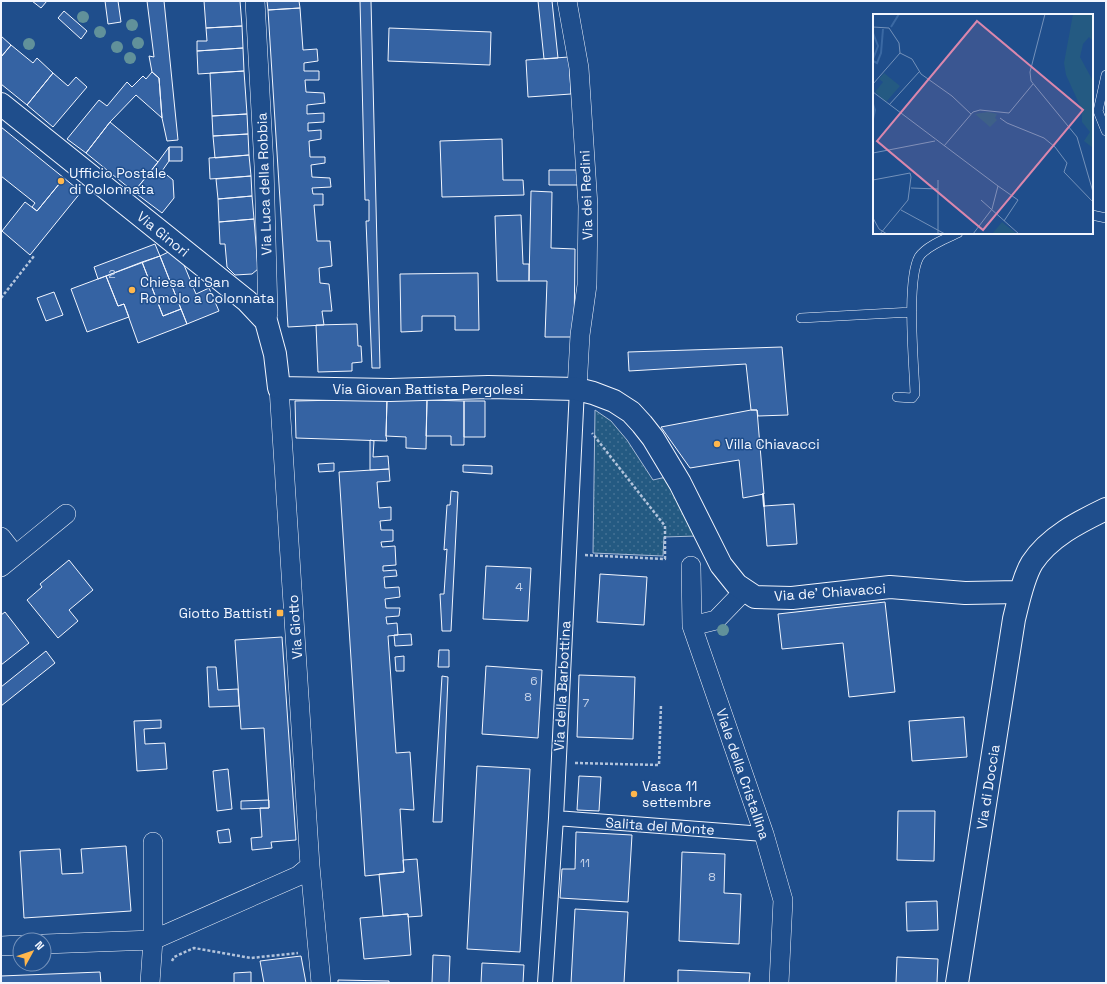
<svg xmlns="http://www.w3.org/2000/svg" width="1107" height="984" font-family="'Space Grotesk',sans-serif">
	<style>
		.grass { fill: url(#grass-dots); stroke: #a8bbd7 }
		.building { fill: #3563a3; stroke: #f2f6ff }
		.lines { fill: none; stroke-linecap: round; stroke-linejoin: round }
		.service-casing { stroke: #f2f6ff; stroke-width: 10 }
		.pedestrian-casing { stroke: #f2f6ff; stroke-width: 16 }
		.minor-casing { stroke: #f2f6ff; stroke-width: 20 }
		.tertiary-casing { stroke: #f2f6ff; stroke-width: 24 }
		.path { stroke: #b3c4dc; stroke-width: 2.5; stroke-dasharray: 3 2; stroke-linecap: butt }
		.service { stroke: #1f4e8c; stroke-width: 9 }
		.pedestrian { stroke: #1f4e8c; stroke-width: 14 }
		.minor { stroke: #1f4e8c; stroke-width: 19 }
		.tertiary { stroke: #1f4e8c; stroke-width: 22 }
		.wall { stroke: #f2f6ff; stroke-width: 2 }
		.tree { fill: #61919a }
		.poi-dot { fill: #ffb74d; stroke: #1f4e8c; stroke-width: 1.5 }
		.labels { text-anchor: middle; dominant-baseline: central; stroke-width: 3; stroke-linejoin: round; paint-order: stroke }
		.number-label { font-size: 12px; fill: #c3d1e8 }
		.poi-label { font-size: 14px; fill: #f2f6ff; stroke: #1f4e8c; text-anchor: start }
		.street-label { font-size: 14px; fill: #f2f6ff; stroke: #1f4e8c }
		.inset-river { fill: none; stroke: #3b69a3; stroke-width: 2 }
		.inset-road { fill: none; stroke: #7391ba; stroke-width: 1 }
		.view { fill: #da87ad; fill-opacity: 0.15; stroke: #da87ad; stroke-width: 2 }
		.inset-edge { fill: none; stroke: #f2f6ff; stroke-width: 2 }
	</style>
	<defs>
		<pattern id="grass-dots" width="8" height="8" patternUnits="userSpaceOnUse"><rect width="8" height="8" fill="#245a82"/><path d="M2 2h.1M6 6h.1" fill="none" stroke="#447295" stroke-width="1.8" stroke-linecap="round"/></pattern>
	</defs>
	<rect width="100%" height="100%" fill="#1f4e8c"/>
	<path class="grass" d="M595 410 611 421 627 440 653 480 666 477 697 536 664 537 663 556 593 553Z"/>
	<path class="building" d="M32 1H47L41 8Z
		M105 1H118L121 22 108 24Z
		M147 1H164L178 140 167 141 162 118 159 78 152 72 149 56 154 57Z
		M204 1H240L242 26 206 28Z
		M267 1H299L300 8 268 10Z
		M360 1H371L380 368H372L366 221H369V200H365Z
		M538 1H552L558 58 544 59Z
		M300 8 303 50 317 49 318 61 304 63V71H319V80H305L306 92 324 93 325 103 307 105V114L324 113V122L308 123V131L321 130V139L309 141 310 157H325V163L311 165 312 177 330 178 331 187 312 188 313 194H323V205H314L317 241H330L332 266 319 268 320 283 329 284 332 311H322L324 325 288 327 268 10Z
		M64 11 87 31 81 39 58 18Z
		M242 26 243 48 197 51V41H207L206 28Z
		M389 28 491 32 490 65 388 61Z
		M1 36 11 45 1 57Z
		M11 45 33 63 37 58 53 73 27 105 1 84V57Z
		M243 48 244 71 198 74 197 51Z
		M569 57 571 94 528 97 526 60Z
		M244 71 247 114 212 116 210 73Z
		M152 72 159 78 162 118 136 95 110 122 86 153 67 139 99 100 107 106 127 82 132 87 143 76 146 79Z
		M53 73 68 86 76 77 87 87 53 127 27 105Z
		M247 114 248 134 213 136 212 116Z
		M110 122 158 162 134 192 86 153Z
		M1 127 64 178 37 211 32 207 35 203 1 176Z
		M248 134 249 155 215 158 213 136Z
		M502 139 503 180H523L524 195 442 197 440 141Z
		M169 147H182V161H169Z
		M169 147V161L162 171 173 180 174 198 162 213 134 192 158 162Z
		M249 155 251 176 210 179 209 158Z
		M549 170H580V185H549Z
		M251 176 252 196 218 199 216 179Z
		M64 178 81 192 30 255 2 231 25 202 37 211Z
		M531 191 552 192 551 248 575 249 574 337H545L547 281H529Z
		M252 196 254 219 219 222 218 199Z
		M521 215 523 264H529V281H497L495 216Z
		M254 219 258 269 252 274 235 275 227 267 225 244H220L219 222Z
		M155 244 160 256 98 279 94 267Z
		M177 248 196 294 209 288 219 311 187 324 160 256Z
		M160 256 181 309 163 316 142 262Z
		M142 262 163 316 181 309 187 324 138 343 124 304 118 306 106 276Z
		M478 273 479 330H455V316H422V331L401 332 400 274Z
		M106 276 118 306 124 304 129 317 87 332 71 289Z
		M54 292 63 315 46 321 37 298Z
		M357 324 358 346H361L362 362 352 363V371L318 372 316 325Z
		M782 347 788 415 758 416 757 410H751L746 364 629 371 628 352Z
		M387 399 427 400 426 449 406 448V437L386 436Z
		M387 399 386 436 387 441 296 438 295 401Z
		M427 400 464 401V445H451V436H426Z
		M464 401H485V437H464Z
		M751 410H757L764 494 743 498 739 460 690 468 661 427Z
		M370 440 374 441 373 457 388 456 389 469 370 470Z
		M334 463V471L319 472 318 464Z
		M463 465 492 466V474L463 472Z
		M389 469 390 481 377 482 379 508 391 507V520L380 521 381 530H393V541L381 542 382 547 395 546 396 565 383 566V571L396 570 397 576 384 577 385 588 399 587 400 597 385 599 386 608H400L399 616 386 617 387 624 397 623 398 635 388 636 396 753 410 752 414 810 400 809 404 872 365 876 339 472Z
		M451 491 458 492 451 631H442L440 594H444L447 549 444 550 447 505H450Z
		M794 504 797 544 767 546 764 506Z
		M69 560 93 590 69 610 78 621 58 638 27 600 42 587 40 584Z
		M486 566 531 568 528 621 483 619Z
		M600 574 647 577 644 625 597 622Z
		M885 602 895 692 849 697 843 643 782 649 778 614Z
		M5 612 29 643 1 665V615Z
		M411 634 412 645 395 646 394 635Z
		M282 637 296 840 271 842 272 848 252 850 251 838 262 837 260 808H269L264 728 241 729 235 640Z
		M439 650H449V667H438Z
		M46 651 55 663 1 706V687Z
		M404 656V671H396L395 657Z
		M486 666 542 670 538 738 482 734Z
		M207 667H216L218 690 238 689 239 706 209 707Z
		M579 675 635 677 633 739 577 737Z
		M442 676 448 677 442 822H433Z
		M964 717 967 757 912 761 909 721Z
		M161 720V728L144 729 145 744 165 743 167 769 137 771 134 721Z
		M477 766 530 769 520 952 467 949Z
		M228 769 232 809 217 811 213 771Z
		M579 776 601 777 599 811 577 810Z
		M269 800V808L241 809V801Z
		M898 811H935L934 861 897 860Z
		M229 829 231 842 219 843 217 831Z
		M576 832 632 835 628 902 560 898 562 869H575Z
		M126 846 131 911 24 918 20 851 60 849 62 874 83 873 81 849Z
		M682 852 725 854 724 893 741 894 739 944 679 941Z
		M417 859 422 916 408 917V914L383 916 379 874 404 872 403 860Z
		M937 901 938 930 907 931 906 902Z
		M575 909 628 912 624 983H571Z
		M408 914 411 955 364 959 360 918Z
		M433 955 450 956 449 983H432Z
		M301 956 306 983H264L260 961Z
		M897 957 938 959 937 983H896Z
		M482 963 524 965 523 983H481Z
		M678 970 750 973 749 983H678Z
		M100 972 101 983H1V976Z
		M251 972V983H234V973Z
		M338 980 389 981V983H338Z"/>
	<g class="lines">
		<g class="service-casing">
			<path id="service" d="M1106 75 1098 111 1106 131
				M1092 215 1106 218
				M801 318 912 312
				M897 397 912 398 915 394C914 364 906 281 919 257 926 246 947 238 958 233"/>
		</g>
		<g class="pedestrian-casing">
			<path id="pedestrian" d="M556 818 764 834
				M545 983 556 818 577 389"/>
		</g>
		<g class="minor-casing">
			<path id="minor" d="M255 1 264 166 268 313 266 321
				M567 1 579 68 588 206 587 285 580 335 577 389
				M1 537 15 555
				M691 566 692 626 764 834 783 900 779 983
				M1 567 66 514
				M692 626 716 620 745 590
				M310 866 321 983
				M44 944 153 940 298 876 310 866 279 388
				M1 946 20 945
				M150 983 153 940V842"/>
		</g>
		<g class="tertiary-casing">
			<path id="tertiary" d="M1 104 247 301 266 321 275 354 279 388 390 390 488 387 577 389 593 393 614 401 631 412 642 424 653 438 680 483 721 565 737 585 755 597 792 598 890 587 965 593 1021 592
				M957 983 1014 619C1018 603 1023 578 1032 563 1049 537 1079 522 1106 509"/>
		</g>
		<path class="path" d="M1 298 34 256
			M585 555 665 559V526L592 433
			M575 763 659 765 661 704
			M172 961 174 957 194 948 251 958 298 953"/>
		<use href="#service" class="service"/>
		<use href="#pedestrian" class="pedestrian"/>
		<use href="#minor" class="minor"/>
		<use href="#tertiary" class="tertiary"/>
		<path class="wall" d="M763 494 764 506"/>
	</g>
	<g class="tree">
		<circle cx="83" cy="17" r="6"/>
		<circle cx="132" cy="25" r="6"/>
		<circle cx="100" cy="32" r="6"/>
		<circle cx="138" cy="43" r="6"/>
		<circle cx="29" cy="44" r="6"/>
		<circle cx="117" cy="47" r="6"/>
		<circle cx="130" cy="58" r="6"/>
		<circle cx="723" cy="630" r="6"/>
	</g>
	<g class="poi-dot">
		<circle cx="61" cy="181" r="4"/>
		<circle cx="132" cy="290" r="4"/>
		<circle cx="717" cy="444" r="4"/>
		<rect x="276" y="609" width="8" height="8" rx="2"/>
		<circle cx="634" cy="794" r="4"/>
	</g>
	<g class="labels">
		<g class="number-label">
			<text x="112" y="274">2</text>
			<text x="519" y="587">4</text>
			<text x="534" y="681">6</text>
			<text x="528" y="697">8</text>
			<text x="586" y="703">7</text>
			<text x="585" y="863">11</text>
			<text x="712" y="877">8</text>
		</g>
		<g class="poi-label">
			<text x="69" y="173">Ufficio Postale<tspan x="69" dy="16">di Colonnata</tspan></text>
			<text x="140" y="282">Chiesa di San<tspan x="140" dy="16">Romolo a Colonnata</tspan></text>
			<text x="725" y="444">Villa Chiavacci</text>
			<text x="272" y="613" text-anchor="end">Giotto Battisti</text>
			<text x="642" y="786">Vasca 11<tspan x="642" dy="16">settembre</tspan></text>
		</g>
		<g class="street-label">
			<text transform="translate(264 184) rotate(-92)">Via Luca della Robbia</text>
			<text transform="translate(586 195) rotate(-92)">Via dei Redini</text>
			<text transform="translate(163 234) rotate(39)">Via Ginori</text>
			<text x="428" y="389">Via Giovan Battista Pergolesi</text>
			<text transform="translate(830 592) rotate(-4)">Via de' Chiavacci</text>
			<text transform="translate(295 627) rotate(-94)">Via Giotto</text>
			<text transform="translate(562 686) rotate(-87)">Via della Barbottina</text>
			<text transform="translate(743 774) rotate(71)">Viale della Cristallina</text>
			<text transform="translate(988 787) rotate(-81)">Via di Doccia</text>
			<text transform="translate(660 826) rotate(4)">Salita del Monte</text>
		</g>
	</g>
	<g transform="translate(873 14)">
		<rect width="220" height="220" fill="#1f4e8c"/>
		<path d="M11 59 27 72 13 88 2 78 10 68 6 65ZM115 98 124 100 122 104 124 106 117 113 102 100ZM129 208 144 220H119Z" fill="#245a82"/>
		<path d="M200 0H220V27L216 23 210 30 207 43 220 67V134L211 127 217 118 209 108V96L193 61 191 49Z" fill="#245a82"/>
		<path class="inset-river" d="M18 13 26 0M0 19 5 32 0 45M0 47 4 49 8 39 10 15M0 90 2 96 0 105"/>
		<path class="inset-road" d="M172 0 157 58 158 67 204 123 220 178M0 13 16 14 26 29 27 39M27 39 39 45 48 60 79 82 98 100M0 70 27 39M0 78 125 172 119 195 100 220M16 91 46 58M127 104 134 109 171 124 182 133 194 149 191 158 220 188M71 132 100 98 107 96 136 99 160 70M0 139 62 127M0 166 37 159 38 163 35 186 7 220M65 166V220M125 172 145 186 131 207M38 174 65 175M108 186 146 220M28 196 72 220M0 204 6 215 14 220"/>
		<path class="view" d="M104 7 210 96 110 216 4 127Z"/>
		<rect width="220" height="220" class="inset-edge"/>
	</g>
	<rect width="1107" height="984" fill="none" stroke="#f2f6ff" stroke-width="4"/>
	<g transform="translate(32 952) rotate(50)"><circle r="19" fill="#1f4e8c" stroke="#7391ba"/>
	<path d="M0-3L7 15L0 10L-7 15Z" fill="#ffb74d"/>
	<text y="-6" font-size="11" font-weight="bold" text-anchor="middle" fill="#f2f6ff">N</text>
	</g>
</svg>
